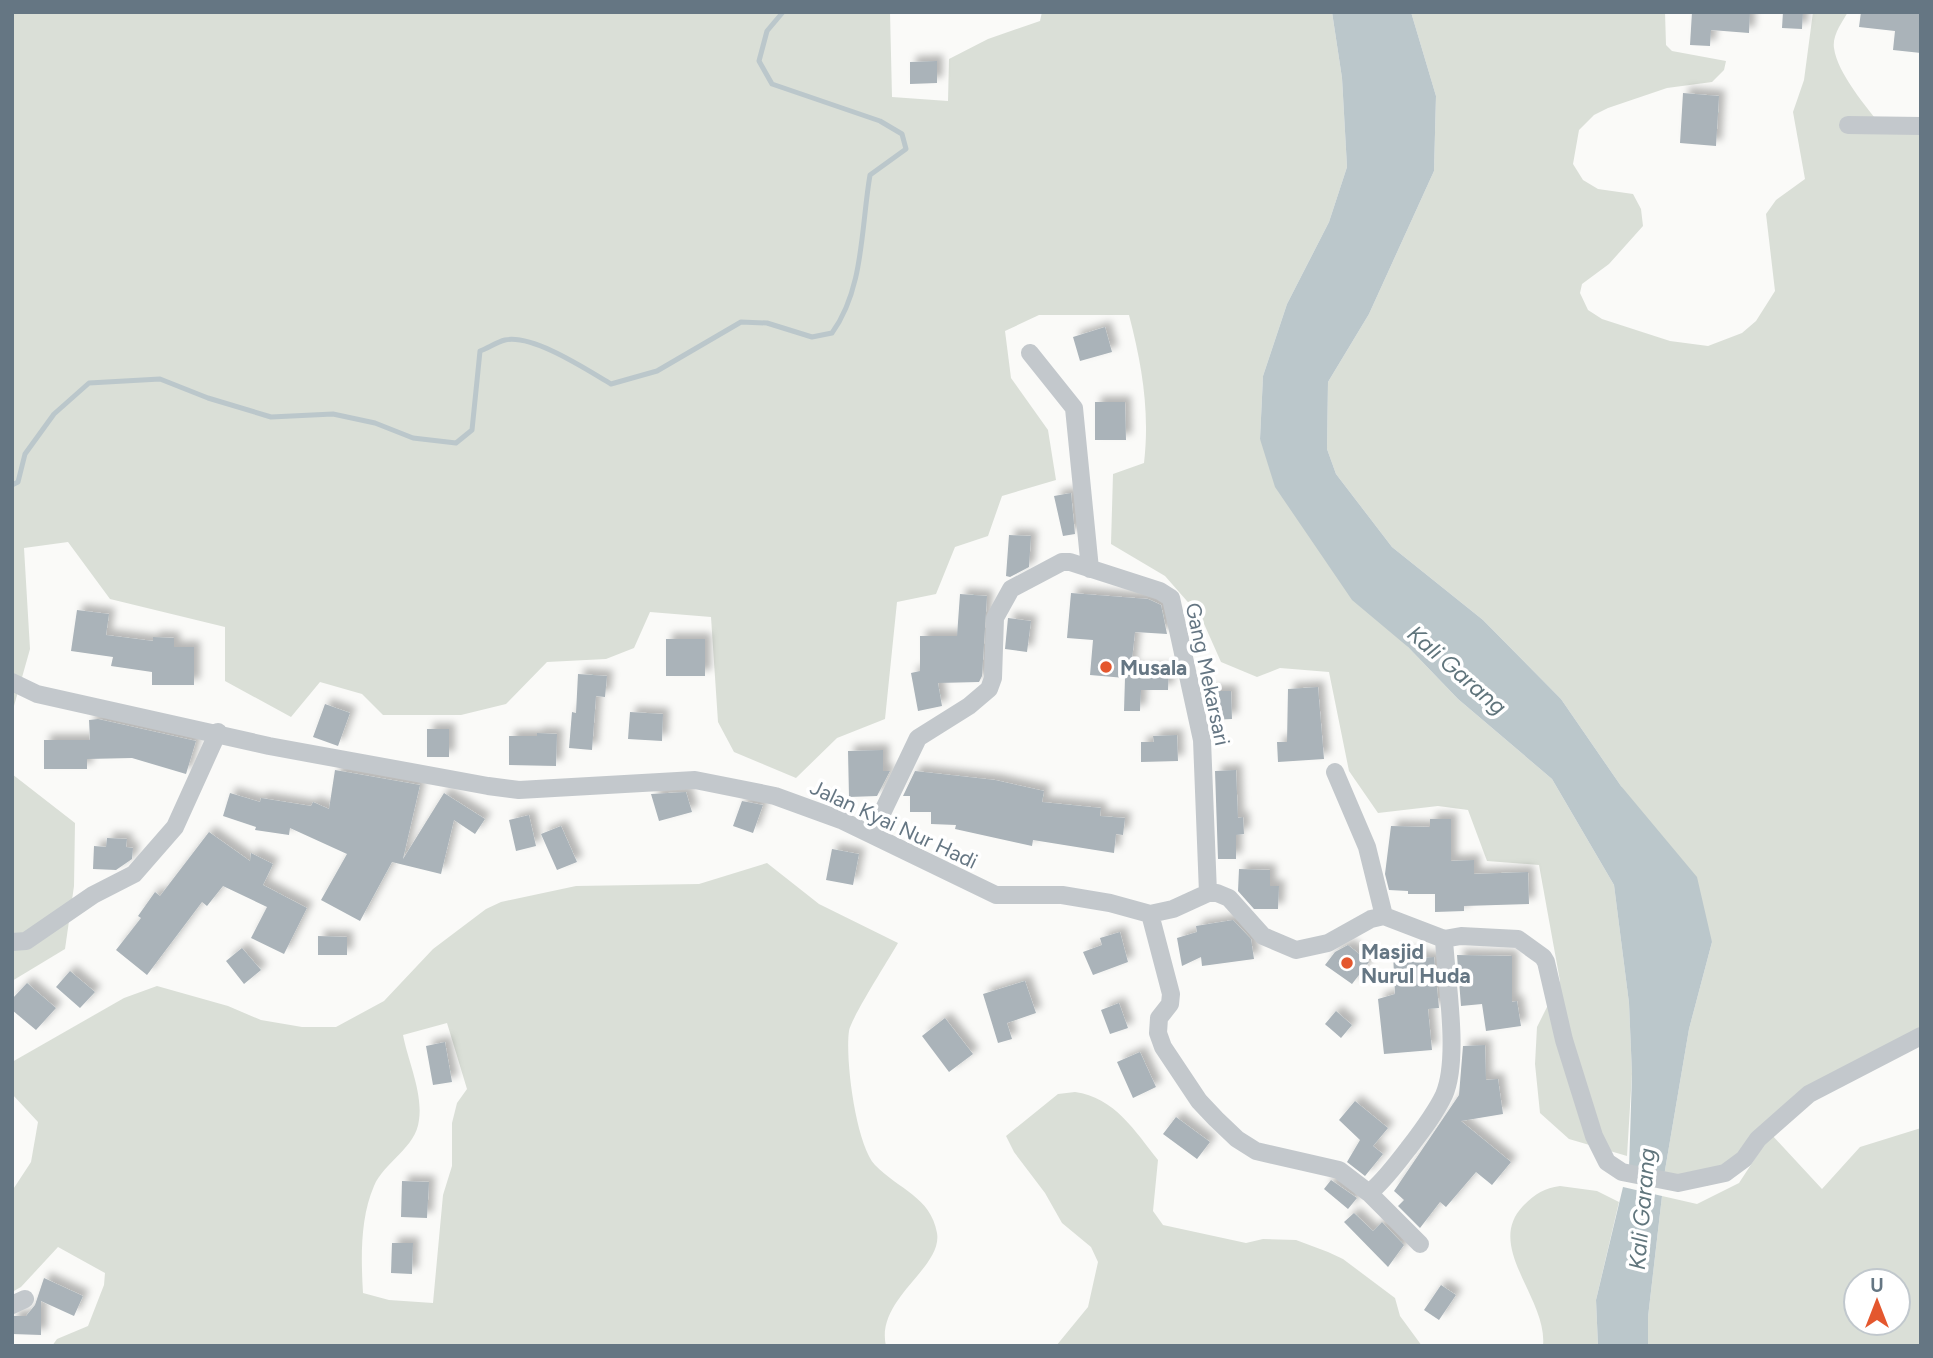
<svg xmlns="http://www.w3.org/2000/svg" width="1933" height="1358" font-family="Figtree,sans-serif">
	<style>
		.green { fill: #dadfd7; fill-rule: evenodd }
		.water { fill: #bbc7cb }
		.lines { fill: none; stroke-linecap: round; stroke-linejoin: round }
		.stream { stroke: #bbc7cb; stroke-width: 5 }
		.building { fill: #aab3b9; filter: url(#shadow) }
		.minor { stroke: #c3c8cc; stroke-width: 18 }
		.poi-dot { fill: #e4572e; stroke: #fff; stroke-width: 2.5 }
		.labels { text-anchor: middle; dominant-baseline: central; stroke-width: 7; stroke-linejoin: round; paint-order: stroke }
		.poi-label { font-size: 21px; font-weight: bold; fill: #657683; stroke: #fff; text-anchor: start }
		.street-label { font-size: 21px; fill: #657683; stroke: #fff }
		.water-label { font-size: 23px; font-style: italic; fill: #60757c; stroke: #fff }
	</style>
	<defs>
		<filter id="shadow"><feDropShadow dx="6" dy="-6" stdDeviation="3.5" flood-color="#0004"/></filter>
	</defs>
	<rect width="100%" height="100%" fill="#fafaf8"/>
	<path class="green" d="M12 12H890L892 97 948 101 949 59 988 39 1040 21 1042 12H1332L1342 78 1347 167 1329 222 1287 304 1263 376 1260 439 1408 647 1458 699 1552 779 1614 885 1629 1003 1632 1074 1627 1156 1569 1139 1540 1113 1535 1064 1537 1027 1560 981 1539 865 1487 861 1468 810 1438 806 1378 813 1349 771 1329 672 1280 668 1257 677 1221 662 1201 617 1165 576 1111 544 1113 474 1144 463C1150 411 1142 365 1129 315H1039L1005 331 1011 378 1048 430 1056 480 1002 496 988 536 955 547 936 594 897 602 885 719 837 738 796 778 734 752 718 722 711 617 650 612 634 648 606 659 547 662 506 704 461 715H383L362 694 320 682 291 717 225 681V627L110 599 68 542 24 548 30 649 12 713Z
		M1411 12H1665L1666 45 1672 51 1726 61 1724 70 1712 82 1667 88 1608 108 1594 115 1579 130 1573 164 1583 180 1598 189 1633 194 1641 209 1643 226 1609 264 1582 284 1580 293 1588 310 1602 319 1670 341 1708 346 1742 333 1756 321 1775 291 1766 214 1776 200 1805 179 1793 112 1804 80 1813 12H1848C1842 22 1832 36 1834 48 1837 73 1868 109 1883 128L1921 133V1031L1811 1084 1727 1175 1707 1186 1664 1176 1689 1029 1712 942 1621 786 1561 699 1483 620 1392 547 1336 474 1327 449 1328 382 1369 314 1434 171 1436 96Z
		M12 774 75 823 74 886 65 949 12 981Z
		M767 863 819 904 898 943C889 959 851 1018 849 1031 845 1059 856 1145 875 1165 898 1189 931 1197 937 1233 943 1268 875 1299 886 1346H52L57 1339 88 1326 104 1285 105 1273 58 1247 21 1287 12 1292V1191L31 1162 38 1122 12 1094V1062L124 998 157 986 228 1006 261 1020 302 1027H336L384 1001 433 949 486 909 501 902 576 886 699 884ZM447 1023 467 1089 457 1103 452 1123V1166L443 1195 433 1303 389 1300 363 1293C361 1259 360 1218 374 1186 384 1162 416 1148 419 1120 423 1093 408 1061 403 1035Z
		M1075 1092C1114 1097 1135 1131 1158 1160L1153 1211 1163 1225 1246 1243 1263 1239 1296 1240 1328 1252 1343 1259 1395 1298 1400 1316 1422 1346H1056L1088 1307 1098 1262 1091 1247 1062 1223 1045 1193 1014 1152 1006 1136 1058 1094Z
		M1921 1128V1346H1648V1317L1662 1196 1697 1204 1739 1183 1771 1134 1822 1189 1860 1147ZM1856 1281H1898V1323H1856Z
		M1560 1186 1597 1191 1619 1202 1596 1300 1598 1346H1543C1548 1298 1484 1247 1523 1206 1535 1194 1544 1188 1560 1186Z"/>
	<path class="water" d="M1332 12H1411L1436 96 1434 171 1369 314 1328 382 1327 449 1336 474 1392 547 1483 620 1561 699 1621 786 1697 877 1712 942 1689 1029 1664 1176 1629 1169 1632 1074 1629 1003 1614 885 1552 779 1458 699 1408 647 1352 600 1275 487 1260 439 1263 376 1287 304 1329 222 1347 167 1342 78Z
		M1623 1187 1662 1196 1648 1317V1346H1598L1596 1300Z"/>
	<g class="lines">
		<path class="stream" d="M12 485 18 482 25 454 54 414 89 383 160 379 208 398 271 417 333 414 375 423 413 438 456 443 472 430 480 351C488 348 497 342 505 340 533 334 587 370 611 384L657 371 741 322 767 323 812 337 832 333C864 289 861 227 870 175L906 149 902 134 880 121 772 84 759 61 767 31 783 12"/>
	</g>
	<path class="building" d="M1692 12H1750L1749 33 1711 30 1710 46 1690 45Z
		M1783 12H1803L1802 29 1782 28Z
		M1861 12H1921V53L1893 50 1895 31 1859 27Z
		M937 61V83L910 84V62Z
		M1683 93 1719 96 1716 146 1680 143Z
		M1105 327 1112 352 1080 361 1073 337Z
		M1095 402H1125L1126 440H1095Z
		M1071 493 1075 534 1063 536 1054 496Z
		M1009 535 1031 536 1029 567 1010 577 1006 576Z
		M1071 593 1148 599 1161 605 1167 634 1135 632 1131 669H1169L1168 690H1141L1140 711H1124L1125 678 1090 675 1093 640 1067 638Z
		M960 594 987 596 982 676 979 682 938 683 942 706 918 711 911 673 920 671V636H957Z
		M77 610 109 614 106 635 153 641V637L174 638V647H194V685H152V672L111 666 113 657 71 651Z
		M1008 618 1031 621 1027 652 1005 649Z
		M666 639H705V676H666Z
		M578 674 607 676 605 697 596 696 592 750 569 748 572 712 576 713Z
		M1318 687 1324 759 1278 762 1277 742H1287L1288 689Z
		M1208 691H1231L1232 719 1209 720Z
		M325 704 350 713 338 746 313 737Z
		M630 712 663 714 662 741 628 739Z
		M98 719 196 741 186 774 132 758 87 759V769H44V740H90L89 720Z
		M427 729H449V757H427Z
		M537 733 557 734 556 766 509 765V736H537Z
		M1177 735 1178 761 1141 762V742H1154L1153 736Z
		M883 750V771H890L877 796 849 797 848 751Z
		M335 770 420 785 403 859 444 793 485 819 475 834 454 820 441 874 392 862 360 921 321 900 347 854 290 828 289 835 255 830 256 827 223 816 230 793 260 802 261 798 311 806 313 802 329 809Z
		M1236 770 1238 818 1243 817 1244 834 1236 835V859H1218L1215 771Z
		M915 771 995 780 1044 791 1042 802 1101 808 1100 816 1125 818 1123 835 1116 834 1114 853 1033 840 1032 846 955 829 956 825 931 824V812H910V796H903Z
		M686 792 692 812 659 821 651 794Z
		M742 801 763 805 753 833 733 826Z
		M529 815 536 846 516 851 509 820Z
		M1430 819H1451V861L1474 860V874L1528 872 1529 904 1464 906V911L1435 912V894H1408V891L1389 890 1385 874 1391 826 1430 827Z
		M561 826 577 862 557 870 541 834Z
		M209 832 250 861 251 853 273 864 263 885 307 908 284 954 251 938 267 907 223 886 207 906 202 902 147 975 116 950 141 918 138 916 155 892 160 896Z
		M107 838 127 839 126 847 133 848 132 859 116 870 93 869 94 846 106 847Z
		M832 849 859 854 853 885 826 880Z
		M1239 869 1270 870V886H1279L1278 909H1254L1238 891Z
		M1233 920 1251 939 1254 959 1202 966 1201 957 1182 966 1177 938 1197 932 1196 926Z
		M1120 932 1128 962 1093 975 1083 952 1102 945 1100 938Z
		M318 936 347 937V955H318Z
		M1348 945 1369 962 1352 984 1325 965 1335 952Z
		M242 948 261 970 244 984 226 961Z
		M1420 953V958L1434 957 1439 1008 1428 1009 1432 1050 1384 1054 1378 999 1395 994 1393 954Z
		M1457 955 1512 956V1002L1517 1001 1521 1026 1486 1031 1482 1004 1461 1006Z
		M70 971 95 992 80 1008 56 987Z
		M1025 981 1036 1013 1007 1023 1012 1039 998 1043 983 994Z
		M27 983 56 1008 36 1030 12 1010V999Z
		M1119 1003 1128 1028 1110 1034 1101 1010Z
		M1336 1011 1352 1025 1341 1038 1325 1024Z
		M945 1018 973 1054 949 1072 922 1036Z
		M445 1042 452 1082 433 1085 426 1046Z
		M1485 1045 1486 1080 1498 1079 1503 1114 1461 1121 1511 1162 1492 1185 1476 1172 1446 1207 1440 1202 1420 1228 1398 1206 1404 1200 1394 1191 1459 1095 1463 1046Z
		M1140 1052 1156 1087 1133 1098 1117 1062Z
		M1355 1101 1388 1128 1373 1146 1383 1154 1365 1176 1347 1162 1360 1140 1339 1120Z
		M1176 1117 1210 1142 1197 1159 1163 1134Z
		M1331 1180 1357 1198 1348 1209 1324 1189Z
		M402 1181 429 1182 427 1218 401 1217Z
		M1354 1213 1373 1231 1382 1222 1404 1245 1388 1267 1344 1222Z
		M392 1243H413L412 1274 391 1273Z
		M44 1278 83 1296 74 1316 41 1301V1335L12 1334V1316H26L35 1305Z
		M1441 1285 1456 1295 1439 1320 1424 1310Z"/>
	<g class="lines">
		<path class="minor" d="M1848 125 1921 126
			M1030 353 1074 408 1090 569
			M12 682 37 694 269 746 488 786 519 790 695 780 775 796 841 820 996 895H1062L1110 903 1150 914 1173 909 1208 893H1217L1229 898 1263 936 1296 950 1328 943 1371 919 1384 916 1444 939 1461 936 1518 939 1543 957 1546 962 1564 1040 1594 1136 1607 1162 1622 1172 1678 1183 1725 1173 1744 1159 1758 1139 1809 1094 1921 1036
			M1335 772 1367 847 1384 916
			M872 834 918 738 969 706 989 689 993 678 995 618 1011 589 1062 562H1070L1160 591 1171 598 1202 740 1208 893
			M1150 914 1171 994 1170 1004 1159 1018 1158 1033 1163 1047 1199 1101 1216 1119 1237 1139 1256 1151 1339 1170 1369 1193C1384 1181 1396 1164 1408 1149 1421 1132 1435 1114 1444 1095 1460 1058 1446 980 1444 939
			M12 942 26 941 93 895 134 874 175 827 218 732
			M1369 1193 1420 1244
			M12 1305 25 1299"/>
	</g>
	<g class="poi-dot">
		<circle cx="1106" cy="667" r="7"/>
		<circle cx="1347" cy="963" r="7"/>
	</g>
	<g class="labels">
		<g class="poi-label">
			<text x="1120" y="667">Musala</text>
			<text x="1361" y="951">Masjid<tspan x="1361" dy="24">Nurul Huda</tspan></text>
		</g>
		<g class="street-label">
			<text transform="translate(1208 674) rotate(78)">Gang Mekarsari</text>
			<text transform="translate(894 824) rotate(25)">Jalan Kyai Nur Hadi</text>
		</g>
		<g class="water-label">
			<text transform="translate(1457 670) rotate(41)">Kali Garang</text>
			<text transform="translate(1642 1209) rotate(-85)">Kali Garang</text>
		</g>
	</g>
	<rect width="1933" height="1358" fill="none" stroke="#657683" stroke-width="28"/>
	<g transform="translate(1877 1302)"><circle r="33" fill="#ffffff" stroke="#c1c8cd" stroke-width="2"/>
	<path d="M0-5L12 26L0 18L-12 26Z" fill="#e4572e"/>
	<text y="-10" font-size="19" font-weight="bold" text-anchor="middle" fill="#657683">U</text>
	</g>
</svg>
